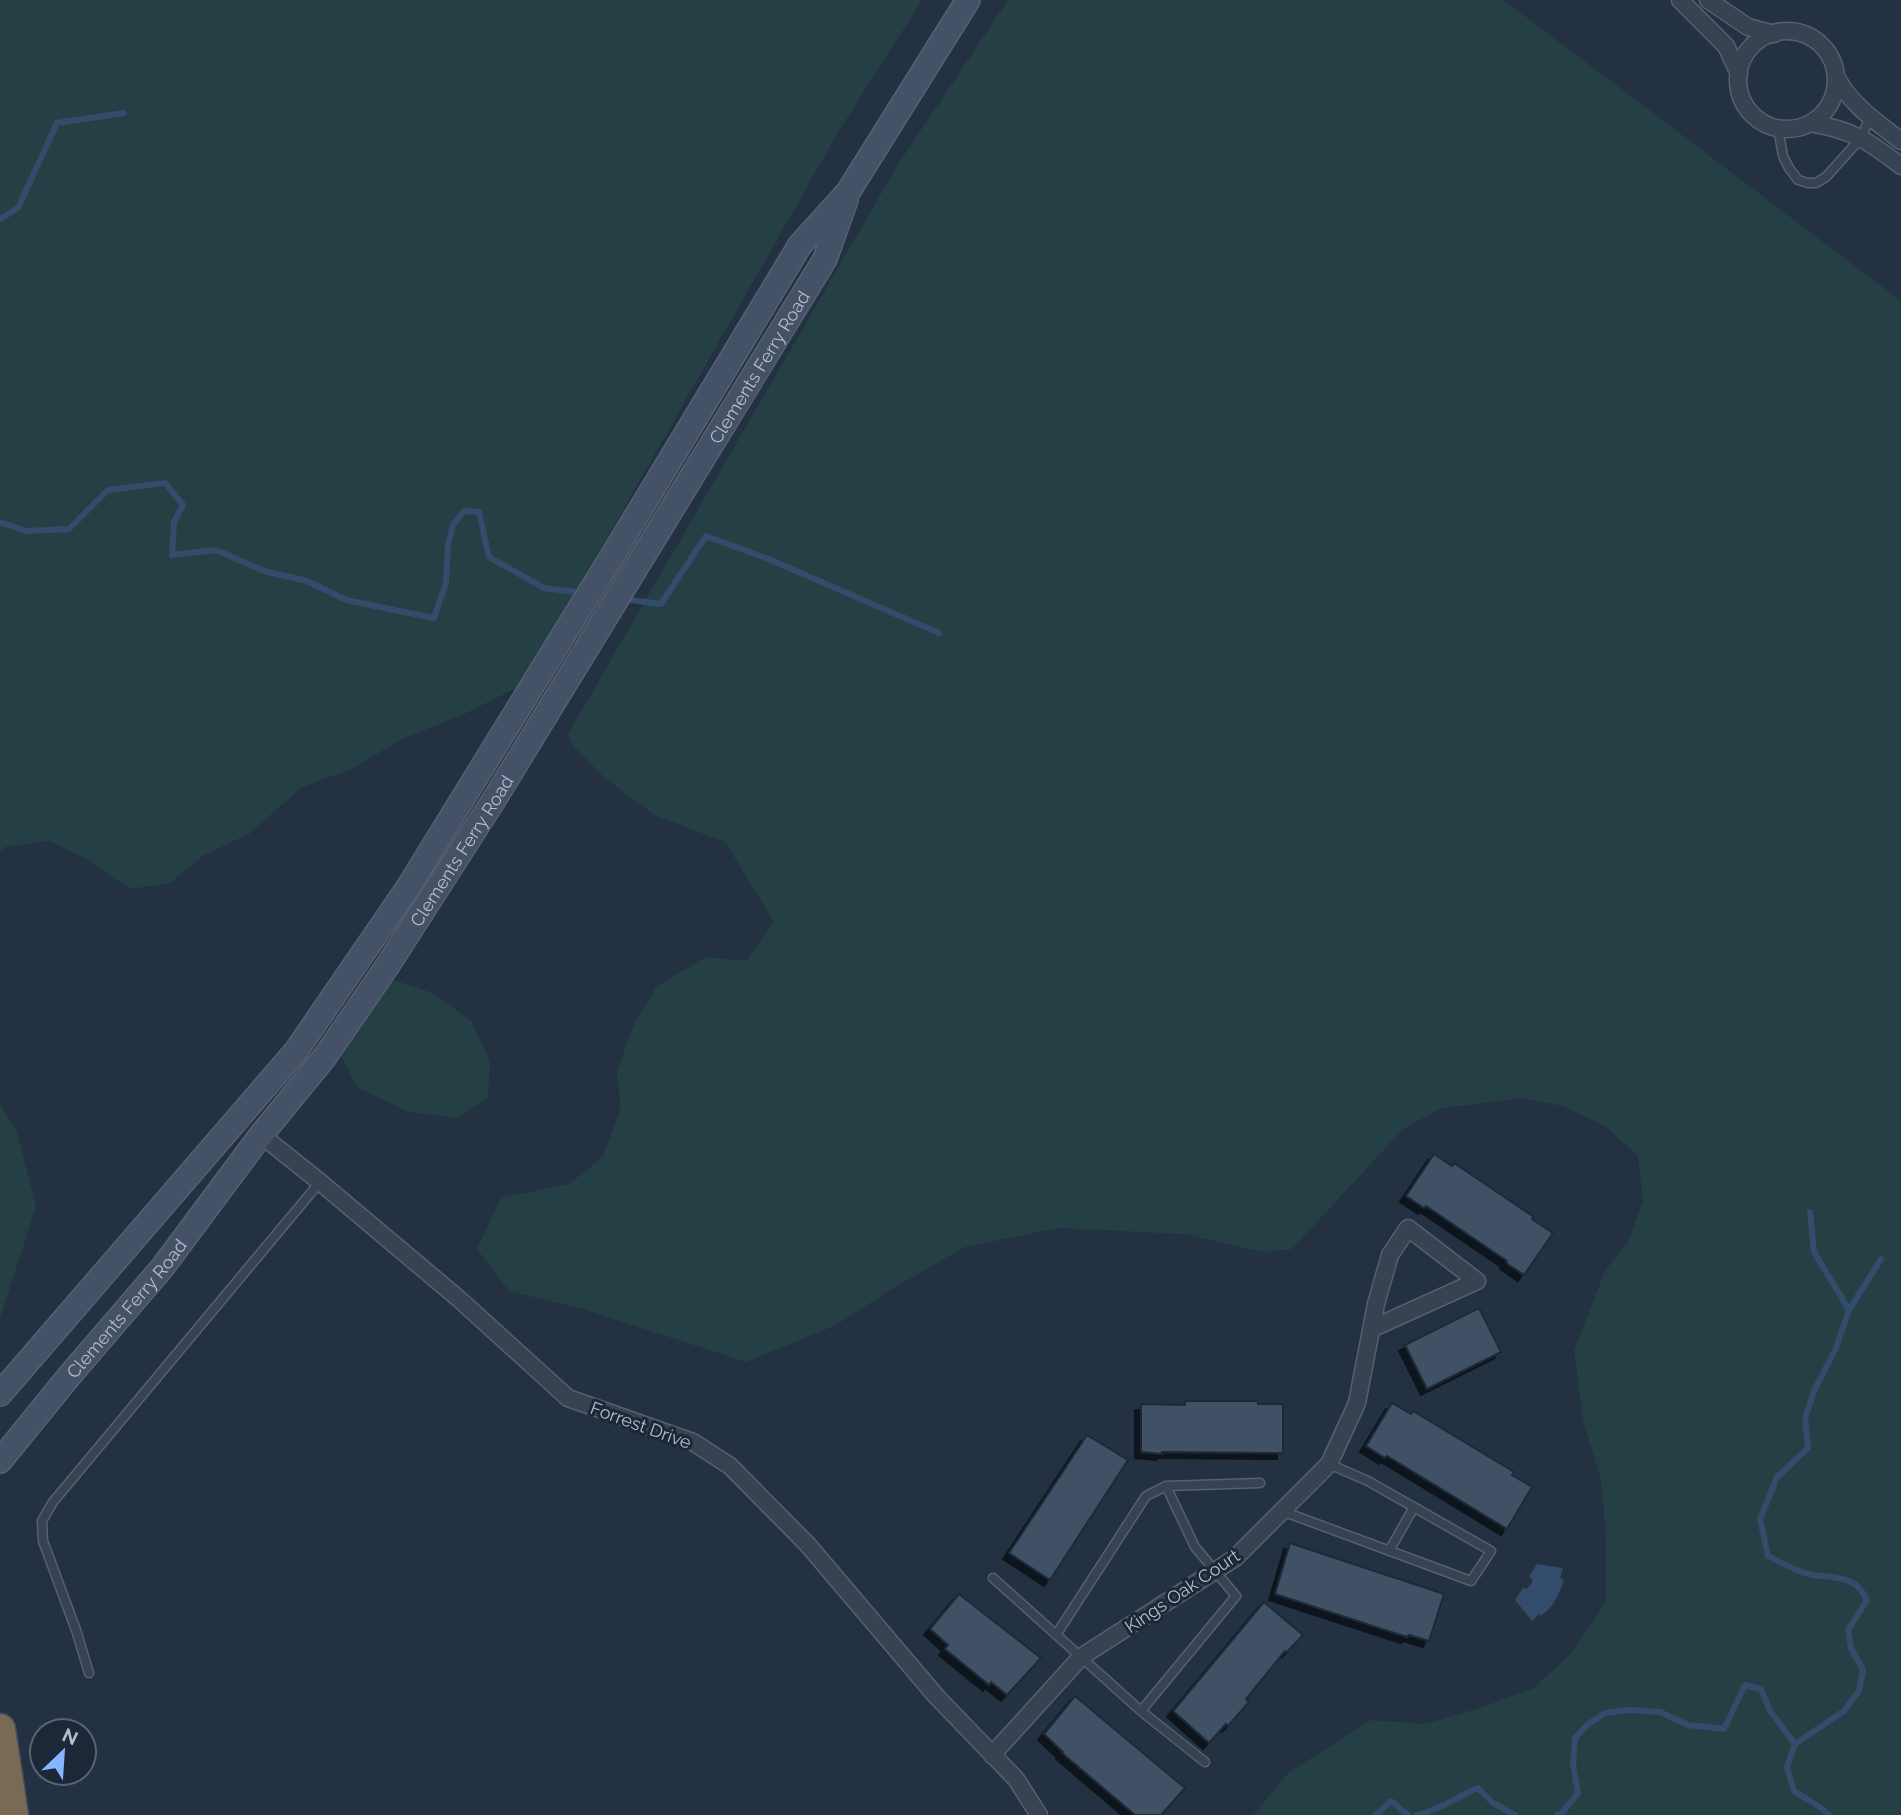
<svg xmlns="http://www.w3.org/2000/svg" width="1901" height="1815" font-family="Raleway,sans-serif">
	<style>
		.green { fill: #254044 }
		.water { fill: #344c6b }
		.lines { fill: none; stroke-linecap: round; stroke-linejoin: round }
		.stream { stroke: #344c6b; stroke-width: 6 }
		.building { fill: #415165; stroke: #1e2a39; stroke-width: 2; filter: url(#shadow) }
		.lane-casing { stroke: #55616f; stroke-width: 11 }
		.street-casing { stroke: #55616f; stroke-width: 19 }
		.secondary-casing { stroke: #55616f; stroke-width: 26 }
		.highway-casing { stroke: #424e5c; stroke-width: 33 }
		.lane { stroke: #374352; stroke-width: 8 }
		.street { stroke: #374352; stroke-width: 16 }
		.secondary { stroke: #455166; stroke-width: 23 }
		.highway { stroke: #796a53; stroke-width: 30 }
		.labels { text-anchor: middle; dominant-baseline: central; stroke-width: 6; stroke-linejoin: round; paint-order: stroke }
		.street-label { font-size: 18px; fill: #b4becc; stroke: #1c2837 }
	</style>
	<defs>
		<filter id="shadow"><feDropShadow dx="-6" dy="6" stdDeviation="0" flood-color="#0009"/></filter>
	</defs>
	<rect width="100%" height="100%" fill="#233143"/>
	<path class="green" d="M0 0H922L840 129 533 668 518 687 464 714 400 740 352 769 302 787 249 834 204 855 170 883 130 889 83 857 49 841 5 847 0 852Z
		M1008 0H1504L1901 301V1815H1253L1288 1773 1371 1720 1425 1724 1480 1708 1534 1688 1572 1652 1606 1602V1534L1601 1480 1583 1420 1574 1350 1605 1271 1629 1241 1643 1200 1638 1156 1605 1126 1562 1106 1524 1098 1442 1108 1403 1129 1292 1249 1263 1252 1184 1234 1057 1228 965 1247 895 1287 836 1325 746 1362 583 1309 509 1291 477 1249 501 1198 569 1184 603 1157 621 1107 617 1072 632 1028 657 986 706 957 746 961 774 922 725 842 654 815 604 777 573 746 568 734 897 166Z
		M388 978 433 993 471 1021 490 1061 488 1097 457 1118 409 1112 358 1088 339 1052Z
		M0 1103 17 1132 36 1206 0 1319Z"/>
	<path class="water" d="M1537 1564 1563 1568 1560 1578 1564 1580C1559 1593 1554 1608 1541 1615L1539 1614 1532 1621 1515 1600 1523 1588 1527 1589 1533 1581 1529 1576Z"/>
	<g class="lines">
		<path class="stream" d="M0 219 18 208 57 123 124 113
			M0 522 26 531 69 529 108 490 165 483 183 505 174 522 172 555 216 550 264 571 307 581 346 600 434 618 446 583 448 544 453 525 464 511 479 512 489 557 544 588 584 593
			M623 599 661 604 706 536 771 560 939 633
			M1810 1212 1814 1252 1849 1310
			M1376 1815 1391 1801 1408 1815
			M1417 1815C1439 1810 1457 1797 1478 1788L1493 1803 1515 1815
			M1557 1815 1561 1814 1578 1793 1573 1764 1575 1738 1587 1725 1605 1713 1630 1710 1660 1712 1688 1725 1724 1729 1745 1685 1761 1689 1770 1711 1795 1744
			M1829 1815 1821 1808 1794 1791 1787 1767 1795 1744 1844 1711 1859 1691 1863 1670 1851 1648 1848 1630 1867 1600C1854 1573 1833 1579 1809 1574 1795 1571 1781 1562 1768 1556L1760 1519 1777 1477 1808 1448 1805 1418 1814 1391 1836 1348 1849 1310 1881 1259"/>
	</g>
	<path class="building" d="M1434 1154 1452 1166 1454 1163 1534 1217 1532 1219 1553 1233 1524 1275 1506 1263 1507 1261 1426 1206 1424 1208 1406 1196Z
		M1479 1308 1501 1352 1427 1389 1405 1345Z
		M1185 1401H1258V1404H1283V1453L1162 1452V1454L1141 1452V1404L1185 1405Z
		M1392 1403 1411 1414 1413 1411 1514 1472 1512 1475 1532 1487 1507 1529 1387 1456 1385 1458 1366 1446Z
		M1087 1435 1128 1460 1050 1580 1009 1553Z
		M1290 1543 1444 1594 1429 1641 1409 1635 1407 1637 1385 1630 1275 1594Z
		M959 1594 1041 1658 1007 1695 991 1682 989 1685 945 1649 948 1645 930 1629Z
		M1264 1602 1303 1635 1287 1652 1285 1651 1246 1699 1249 1702 1228 1726 1226 1724 1209 1743 1173 1711Z
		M1075 1696 1185 1788 1161 1815H1135L1062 1753 1063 1752 1044 1734Z"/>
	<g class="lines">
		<g class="lane-casing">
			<path id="lane" d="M1778 128 1783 156 1789 168 1798 180 1808 183H1816L1826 177 1861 138 1870 117
				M1166 1486 1260 1483
				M1282 1511 1471 1581 1491 1551 1368 1481 1329 1464
				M1389 1551 1414 1507
				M993 1578C1043 1623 1092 1667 1141 1711L1236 1596 1195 1547 1166 1486 1146 1496 1056 1635
				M89 1673 76 1630 43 1541 42 1521 53 1502 320 1182
				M1141 1711 1205 1762"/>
		</g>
		<g class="street-casing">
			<path id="street" d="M1680 0 1726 46 1739 74
				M1708 0 1748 27 1774 34
				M1738 80a49 49 0 1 1 98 0a49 49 0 1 1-98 0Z
				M1837 78C1851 105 1877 122 1901 141
				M1810 123C1853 130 1867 140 1901 166
				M261 1135 320 1182 459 1299 568 1398 693 1442 730 1466 808 1545 936 1696 1016 1779 1039 1815
				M992 1755 1081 1657 1235 1558 1329 1464 1357 1403 1376 1304 1390 1255 1408 1228 1477 1281 1371 1329"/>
		</g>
		<g class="secondary-casing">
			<g id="secondary">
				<path d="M0 1394 296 1051 409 886 611 558 800 245 848 192 968 0"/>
				<path id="s1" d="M0 1461 70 1375 162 1268 261 1135 324 1058 388 965 492 803 825 259 846 200"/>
			</g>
		</g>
		<g class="highway-casing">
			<path id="highway" d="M0 1729 13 1815"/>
		</g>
		<use href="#lane" class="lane"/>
		<use href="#street" class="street"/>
		<use href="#secondary" class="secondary"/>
		<use href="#highway" class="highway"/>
	</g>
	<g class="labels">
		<g class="street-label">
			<text stroke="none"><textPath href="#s1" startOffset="1334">Clements Ferry Road</textPath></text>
			<text stroke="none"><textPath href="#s1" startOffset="766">Clements Ferry Road</textPath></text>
			<text stroke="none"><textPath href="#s1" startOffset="198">Clements Ferry Road</textPath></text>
			<text transform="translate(641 1425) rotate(20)">Forrest Drive</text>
			<text transform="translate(1182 1591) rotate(-34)">Kings Oak Court</text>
		</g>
	</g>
	<g transform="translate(63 1752) rotate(25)"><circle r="33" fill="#1c2837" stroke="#596473" stroke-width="2"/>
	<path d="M0-5L12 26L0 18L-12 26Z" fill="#86b6ff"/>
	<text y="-10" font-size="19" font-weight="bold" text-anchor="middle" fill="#b4becc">N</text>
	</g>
</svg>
